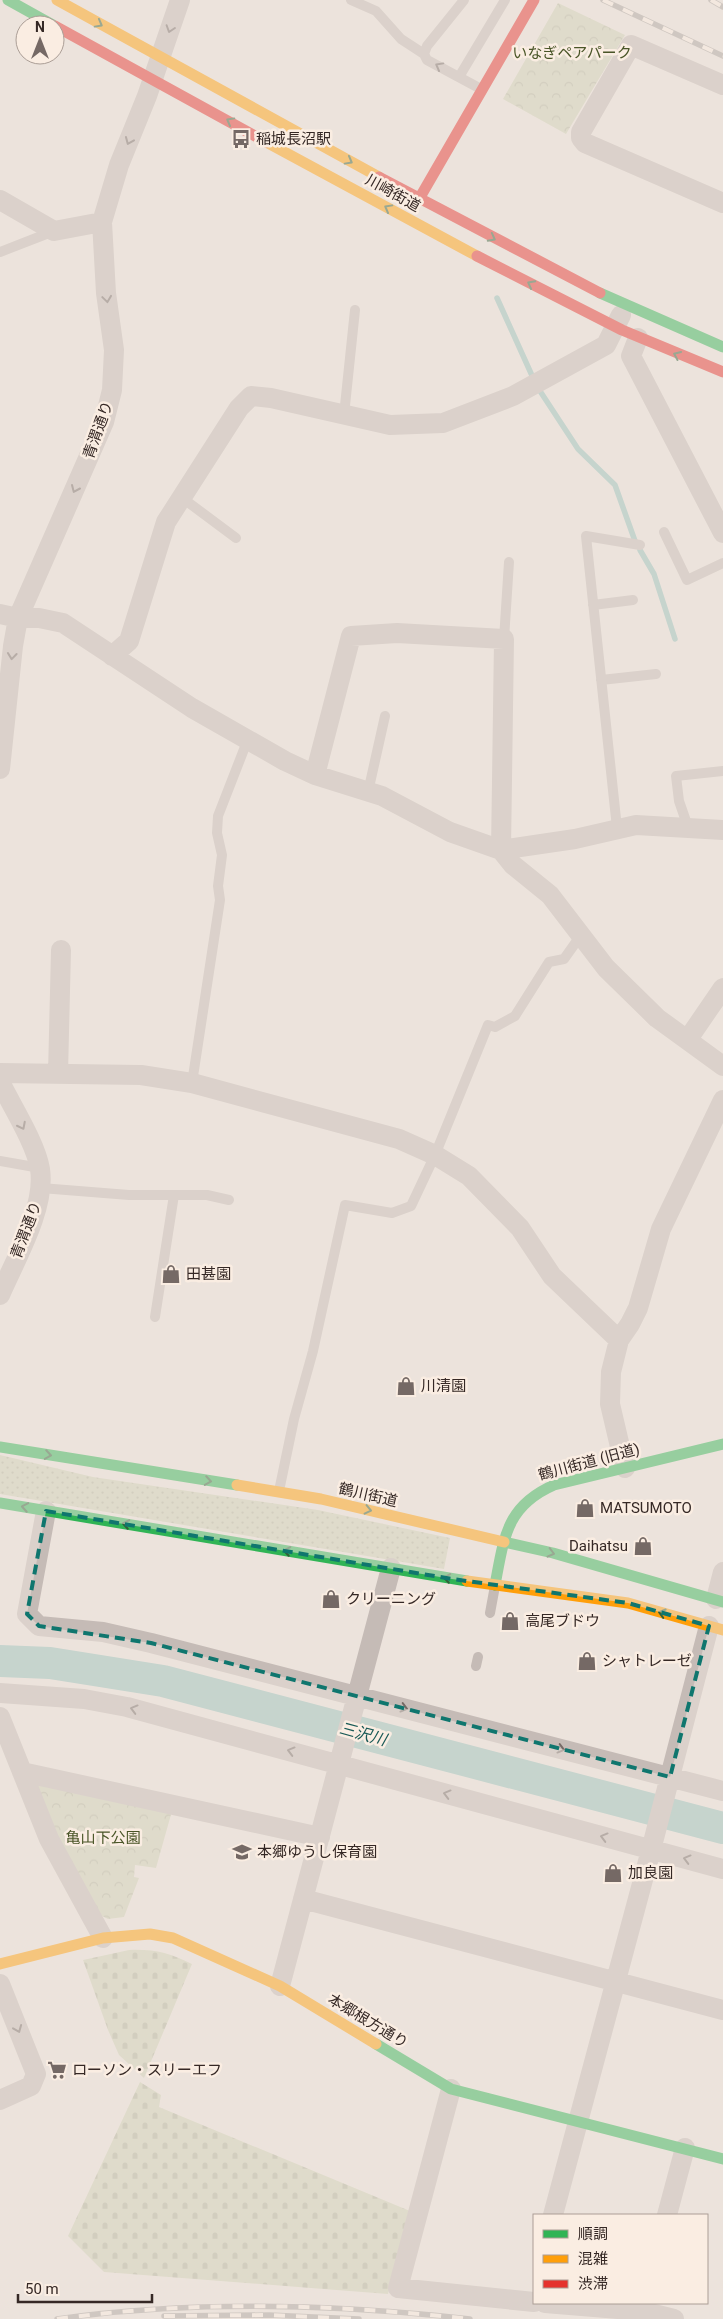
<svg xmlns="http://www.w3.org/2000/svg" width="723" height="2319" font-family="Roboto,'Noto Sans JP',sans-serif">
	<style>
		.grass { fill: url(#grass-dots) }
		.cemetery { fill: url(#cemetery-stones) }
		.park { fill: url(#park-crowns) }
		.lines { fill: none; stroke-linecap: round; stroke-linejoin: round }
		.stream { stroke: #97c0bb; stroke-width: 5.5 }
		.river { stroke: #97c0bb; stroke-width: 32 }
		.lane { stroke: #c5bbb6; stroke-width: 10 }
		.street { stroke: #c5bbb6; stroke-width: 20 }
		.fast { stroke: #30b455; stroke-width: 11 }
		.slow { stroke: #ff9f0a; stroke-width: 11 }
		.jam { stroke: #e5322d; stroke-width: 11 }
		.rail-casing { stroke: #aca5a0; stroke-width: 5.5 }
		.rail { stroke: #faede2; stroke-width: 4; stroke-dasharray: 11; stroke-linecap: butt }
		.oneway { stroke: #336038 }
		.oneway2 { stroke: #766a66 }
		.marked { fill: none; stroke: #0f766e; stroke-width: 4; stroke-dasharray: 10 6; stroke-linejoin: round }
		.labels { text-anchor: middle; dominant-baseline: central; stroke-width: 5; stroke-linejoin: round; paint-order: stroke }
		.park-label { font-size: 15px; fill: #495527; stroke: #faede2 }
		.poi-label { font-size: 15px; fill: #352825; stroke: #faede2; text-anchor: start }
		.street-label { font-size: 15px; fill: #352825; stroke: #faede2 }
		.water-label { font-size: 16px; font-style: italic; fill: #185956; stroke: #faede2 }
	</style>
	<defs>
		<pattern id="grass-dots" width="8" height="8" patternUnits="userSpaceOnUse" patternTransform="scale(1.25)"><rect width="8" height="8" fill="#cfd1b6"/><path d="M2 2h.1M6 6h.1" fill="none" stroke="#b2b39c" stroke-width="1.8" stroke-linecap="round"/></pattern>
		<pattern id="cemetery-stones" width="16" height="16" patternUnits="userSpaceOnUse" patternTransform="scale(1.25)"><rect width="16" height="16" fill="#cfd1b6"/><path d="M2 7V4a2 2 0 0 1 4 0v3zM10 15v-3a2 2 0 0 1 4 0v3z" fill="#b2b39c"/></pattern>
		<pattern id="park-crowns" width="20" height="18" patternUnits="userSpaceOnUse" patternTransform="scale(1.25)"><rect width="20" height="18" fill="#cfd1b6"/><path d="M2 6a3 3 0 1 1 6 0M12 15a3 3 0 1 1 6 0" fill="none" stroke="#b2b39c"/></pattern>
	</defs>
	<rect width="100%" height="100%" fill="#ece3dc"/>
	<path class="grass" d="M0 1455 93 1477 318 1510 450 1538 444 1569 0 1494Z"/>
	<path class="cemetery" d="M129 1950C155 1949 169 1953 192 1964L144 2078 119 2055 108 2030 83 1960Z
		M140 2082 161 2095 159 2107 410 2211 388 2294 104 2272 68 2236Z"/>
	<path class="park" d="M558 3 625 35 566 134 503 99Z
		M38 1783 172 1811 156 1868 135 1865 134 1877 139 1878 124 1917 108 1919 102 1916 56 1838 33 1786Z"/>
	<g class="lines">
		<path class="stream" d="M497 298 534 380
			M540 391 578 449 615 485 635 541
			M640 550 654 574 675 639"/>
		<path class="river" d="M0 1661 50 1663 163 1681 723 1828"/>
		<path class="lane" d="M351 0 376 11 401 39 424 54
			M464 0 427 46 424 54 427 60 481 89
			M459 77 505 0
			M0 252 54 231
			M344 415 355 310
			M181 497 236 538
			M664 532 687 580 723 563
			M593 605 633 600
			M504 639 509 562
			M601 680 656 674
			M368 792 385 716
			M688 827 679 801 676 776 723 771
			M617 828 586 536 640 545
			M192 1083 220 900 218 886 222 855 217 833 218 816 248 739
			M0 1161 40 1168
			M41 1188 129 1195H207L229 1200
			M155 1317 174 1195
			M279 1491 294 1419 313 1351 345 1205 392 1213 411 1206 435 1155 488 1025 495 1027 515 1016 549 962 564 959 581 935
			M490 1613 495 1586
			M476 1666 478 1657"/>
		<path class="street" d="M723 85 631 45 581 132V138L585 143 723 203
			M0 200 54 231 102 222
			M638 338 631 356 723 533
			M0 614 18 618H39L63 623 192 708 285 761 315 775 382 796 450 832 501 850 575 839 636 825 723 830
			M112 656 129 641 166 522 239 408 251 396 271 398 390 425 443 423 513 396 606 345 621 315
			M0 769 13 646 18 618 104 422 112 390 114 350 106 293 102 222 119 165 147 96 180 0
			M315 775 351 636 397 633 504 639 501 850 513 865 550 895 606 968 657 1018 723 1066
			M688 1039 723 988
			M0 1073 141 1075 192 1083 399 1139 435 1155 469 1176 520 1228 552 1276 619 1340
			M58 1074 61 950
			M0 1082C12 1106 36 1144 40 1169 46 1208 15 1260 0 1295
			M625 1468 610 1404 611 1372 619 1340 630 1324 638 1308 661 1229 723 1100
			M46 1511 27 1614 39 1626 103 1632 151 1643 723 1791
			M716 1599 723 1572
			M0 1693 84 1699 127 1707 723 1869
			M0 1717 49 1839 103 1938
			M22 1772 320 1837
			M303 1899 723 2010
			M0 1984 36 2074 31 2086 0 2100
			M280 1986 391 1568
			M451 2089 398 2288 534 2302
			M553 2215 651 1850 709 1626
			M667 2215 685 2148
			M545 2303 642 2311 674 2319"/>
		<path class="fast" d="M8 0 53 25
			M600 293 723 347
			M0 1447 237 1485
			M0 1503 467 1581
			M504 1542 553 1553 723 1602
			M495 1585C504 1538 506 1506 554 1485L723 1444
			M376 2044 451 2089 723 2159"/>
		<path class="slow" d="M57 0 379 177
			M266 142 477 256
			M237 1485 321 1499 504 1542
			M467 1581 628 1603 723 1630
			M0 1964 103 1938 150 1934 173 1938 280 1986 376 2044"/>
		<path class="jam" d="M55 26 266 142
			M379 177 600 293
			M419 199 534 0
			M477 256 622 330 723 372"/>
		<g class="rail-casing">
			<path id="rail" d="M603 0 723 56
				M711 0 723 7
				M164 2316 269 2315 359 2319
				M57 2319C194 2300 333 2304 470 2319"/>
		</g>
		<use href="#rail" class="rail"/>
	</g>
	<defs><path id="oneway-chevron" d="M-2-3.5L2.5 0L-2 3.5" fill="none" stroke-width="1.6" stroke-linecap="round" stroke-linejoin="round" transform="scale(1.25)"/></defs>
	<g class="oneway">
		<use href="#oneway-chevron" transform="translate(99 24) rotate(29)"/>
		<use href="#oneway-chevron" transform="translate(230 121) rotate(-151)"/>
		<use href="#oneway-chevron" transform="translate(349 161) rotate(29)"/>
		<use href="#oneway-chevron" transform="translate(388 208) rotate(-151)"/>
		<use href="#oneway-chevron" transform="translate(492 238) rotate(28)"/>
		<use href="#oneway-chevron" transform="translate(531 284) rotate(-152)"/>
		<use href="#oneway-chevron" transform="translate(677 355) rotate(-156)"/>
		<use href="#oneway-chevron" transform="translate(48 1455) rotate(9)"/>
		<use href="#oneway-chevron" transform="translate(208 1481) rotate(9)"/>
		<use href="#oneway-chevron" transform="translate(25 1507) rotate(-170)"/>
		<use href="#oneway-chevron" transform="translate(368 1510) rotate(13)"/>
		<use href="#oneway-chevron" transform="translate(126 1524) rotate(-170)"/>
		<use href="#oneway-chevron" transform="translate(287 1551) rotate(-170)"/>
		<use href="#oneway-chevron" transform="translate(551 1553) rotate(14)"/>
		<use href="#oneway-chevron" transform="translate(447 1578) rotate(-171)"/>
		<use href="#oneway-chevron" transform="translate(662 1613) rotate(-164)"/>
	</g>
	<g class="oneway2">
		<use href="#oneway-chevron" transform="translate(170 29) rotate(108)"/>
		<use href="#oneway-chevron" transform="translate(439 66) rotate(-151)"/>
		<use href="#oneway-chevron" transform="translate(129 141) rotate(113)"/>
		<use href="#oneway-chevron" transform="translate(107 299) rotate(82)"/>
		<use href="#oneway-chevron" transform="translate(75 489) rotate(114)"/>
		<use href="#oneway-chevron" transform="translate(12 656) rotate(96)"/>
		<use href="#oneway-chevron" transform="translate(22 1126) rotate(63)"/>
		<use href="#oneway-chevron" transform="translate(404 1708) rotate(15)"/>
		<use href="#oneway-chevron" transform="translate(134 1709) rotate(-165)"/>
		<use href="#oneway-chevron" transform="translate(561 1749) rotate(15)"/>
		<use href="#oneway-chevron" transform="translate(291 1751) rotate(-165)"/>
		<use href="#oneway-chevron" transform="translate(447 1794) rotate(-165)"/>
		<use href="#oneway-chevron" transform="translate(604 1837) rotate(-165)"/>
		<use href="#oneway-chevron" transform="translate(687 1859) rotate(-165)"/>
		<use href="#oneway-chevron" transform="translate(18 2029) rotate(68)"/>
	</g>
	<path d="M0 0H723V2319H0ZM46 1511 452 1579 628 1603 709 1626 670 1777 151 1643 39 1626 27 1614Z" fill="#ece3dc" fill-opacity=".55" fill-rule="evenodd"/>
	<path class="marked" d="M46 1511 452 1579 628 1603 709 1626 670 1777 151 1643 39 1626 27 1614Z"/>
	<defs>
		<g id="bus-bare" transform="scale(1.5)"><path d="M-5-6H5V4H4V6H2V4H-2V6H-4V4H-5ZM-3.5-4V0h7V-4ZM-3.5 1.2v1.5H-2V1.2ZM2 1.2v1.5H3.5V1.2Z" fill="#756965" stroke="#faede2" stroke-width="2.5" paint-order="stroke"/></g>
		<g id="shop-bare" transform="scale(1.5)"><path d="M-5-2.5h2.3a2.7 3.5 0 0 1 5.4 0H5L5.5 6h-11ZM-1.5-2.5h3a1.5 2.3 0 0 0-3 0Z" fill="#756965" stroke="#faede2" stroke-width="2.5" paint-order="stroke"/></g>
		<g id="school-bare" transform="scale(1.5)"><path d="M0-5L7-2L0 1L-7-2ZM-4 1L0 2.5L4 1V4Q0 6-4 4Z" fill="#756965" stroke="#faede2" stroke-width="2.5" paint-order="stroke"/></g>
		<g id="supermarket-bare" transform="scale(1.5)"><path d="M-6-5.5h2.5l.6 2H6L4.5 2H-2.5L-4.4-4H-6ZM-1.5 3.2a1.3 1.3 0 1 0 .1 0ZM3 3.2a1.3 1.3 0 1 0 .1 0Z" fill="#756965" stroke="#faede2" stroke-width="2.5" paint-order="stroke"/></g>
	</defs>
	<g fill-rule="evenodd">
		<use href="#bus-bare" x="241" y="139"/>
		<use href="#shop-bare" x="171" y="1274"/>
		<use href="#shop-bare" x="406" y="1386"/>
		<use href="#shop-bare" x="585" y="1508"/>
		<use href="#shop-bare" x="643" y="1546"/>
		<use href="#shop-bare" x="331" y="1599"/>
		<use href="#shop-bare" x="510" y="1621"/>
		<use href="#shop-bare" x="587" y="1661"/>
		<use href="#school-bare" x="242" y="1852"/>
		<use href="#shop-bare" x="613" y="1873"/>
		<use href="#supermarket-bare" x="57" y="2070"/>
	</g>
	<g class="labels">
		<g class="park-label">
			<text x="572" y="53">いなぎペアパーク</text>
			<text x="103" y="1838">亀山下公園</text>
		</g>
		<g class="poi-label">
			<text x="256" y="139">稲城長沼駅</text>
			<text x="186" y="1274">田甚園</text>
			<text x="421" y="1386">川清園</text>
			<text x="600" y="1508">MATSUMOTO</text>
			<text x="628" y="1546" text-anchor="end">Daihatsu</text>
			<text x="346" y="1599">クリーニング</text>
			<text x="525" y="1621">高尾ブドウ</text>
			<text x="602" y="1661">シャトレーゼ</text>
			<text x="257" y="1852">本郷ゆうし保育園</text>
			<text x="628" y="1873">加良園</text>
			<text x="72" y="2070">ローソン・スリーエフ</text>
		</g>
		<g class="street-label">
			<text transform="translate(393 193) rotate(29)">川崎街道</text>
			<text transform="translate(98 430) rotate(-70)">青渭通り</text>
			<text transform="translate(26 1230) rotate(-69)">青渭通り</text>
			<text transform="translate(589 1462) rotate(-15)">鶴川街道 (旧道)</text>
			<text transform="translate(368 1495) rotate(13)">鶴川街道</text>
			<text transform="translate(368 2021) rotate(31)">本郷根方通り</text>
		</g>
		<g class="water-label">
			<text transform="translate(363 1734) rotate(15)">三沢川</text>
		</g>
	</g>
	<rect x="533" y="2214" width="175" height="90" fill="#faede2" stroke="#ab9e96"/>
	<rect x="543" y="2230" width="25" height="8" fill="#30b455" stroke="#ab9e96"/>
	<text x="578" y="2239" font-size="15" fill="#352825">順調</text>
	<rect x="543" y="2255" width="25" height="8" fill="#ff9f0a" stroke="#ab9e96"/>
	<text x="578" y="2264" font-size="15" fill="#352825">混雑</text>
	<rect x="543" y="2280" width="25" height="8" fill="#e5322d" stroke="#ab9e96"/>
	<text x="578" y="2289" font-size="15" fill="#352825">渋滞</text>
	<g transform="translate(40 40)"><circle r="24" fill="#faede2" stroke="#ab9e96"/>
	<path d="M0-4L9 19L0 12L-9 19Z" fill="#756965"/>
	<text y="-8" font-size="14" font-weight="bold" text-anchor="middle" fill="#352825">N</text>
	</g>
	<path d="M18 2294v8h134v-8" fill="none" stroke="#352825" stroke-width="2.5"/>
	<text x="25" y="2294" font-size="15" fill="#352825" stroke="#faede2" stroke-width="4" paint-order="stroke">50 m</text>
</svg>
